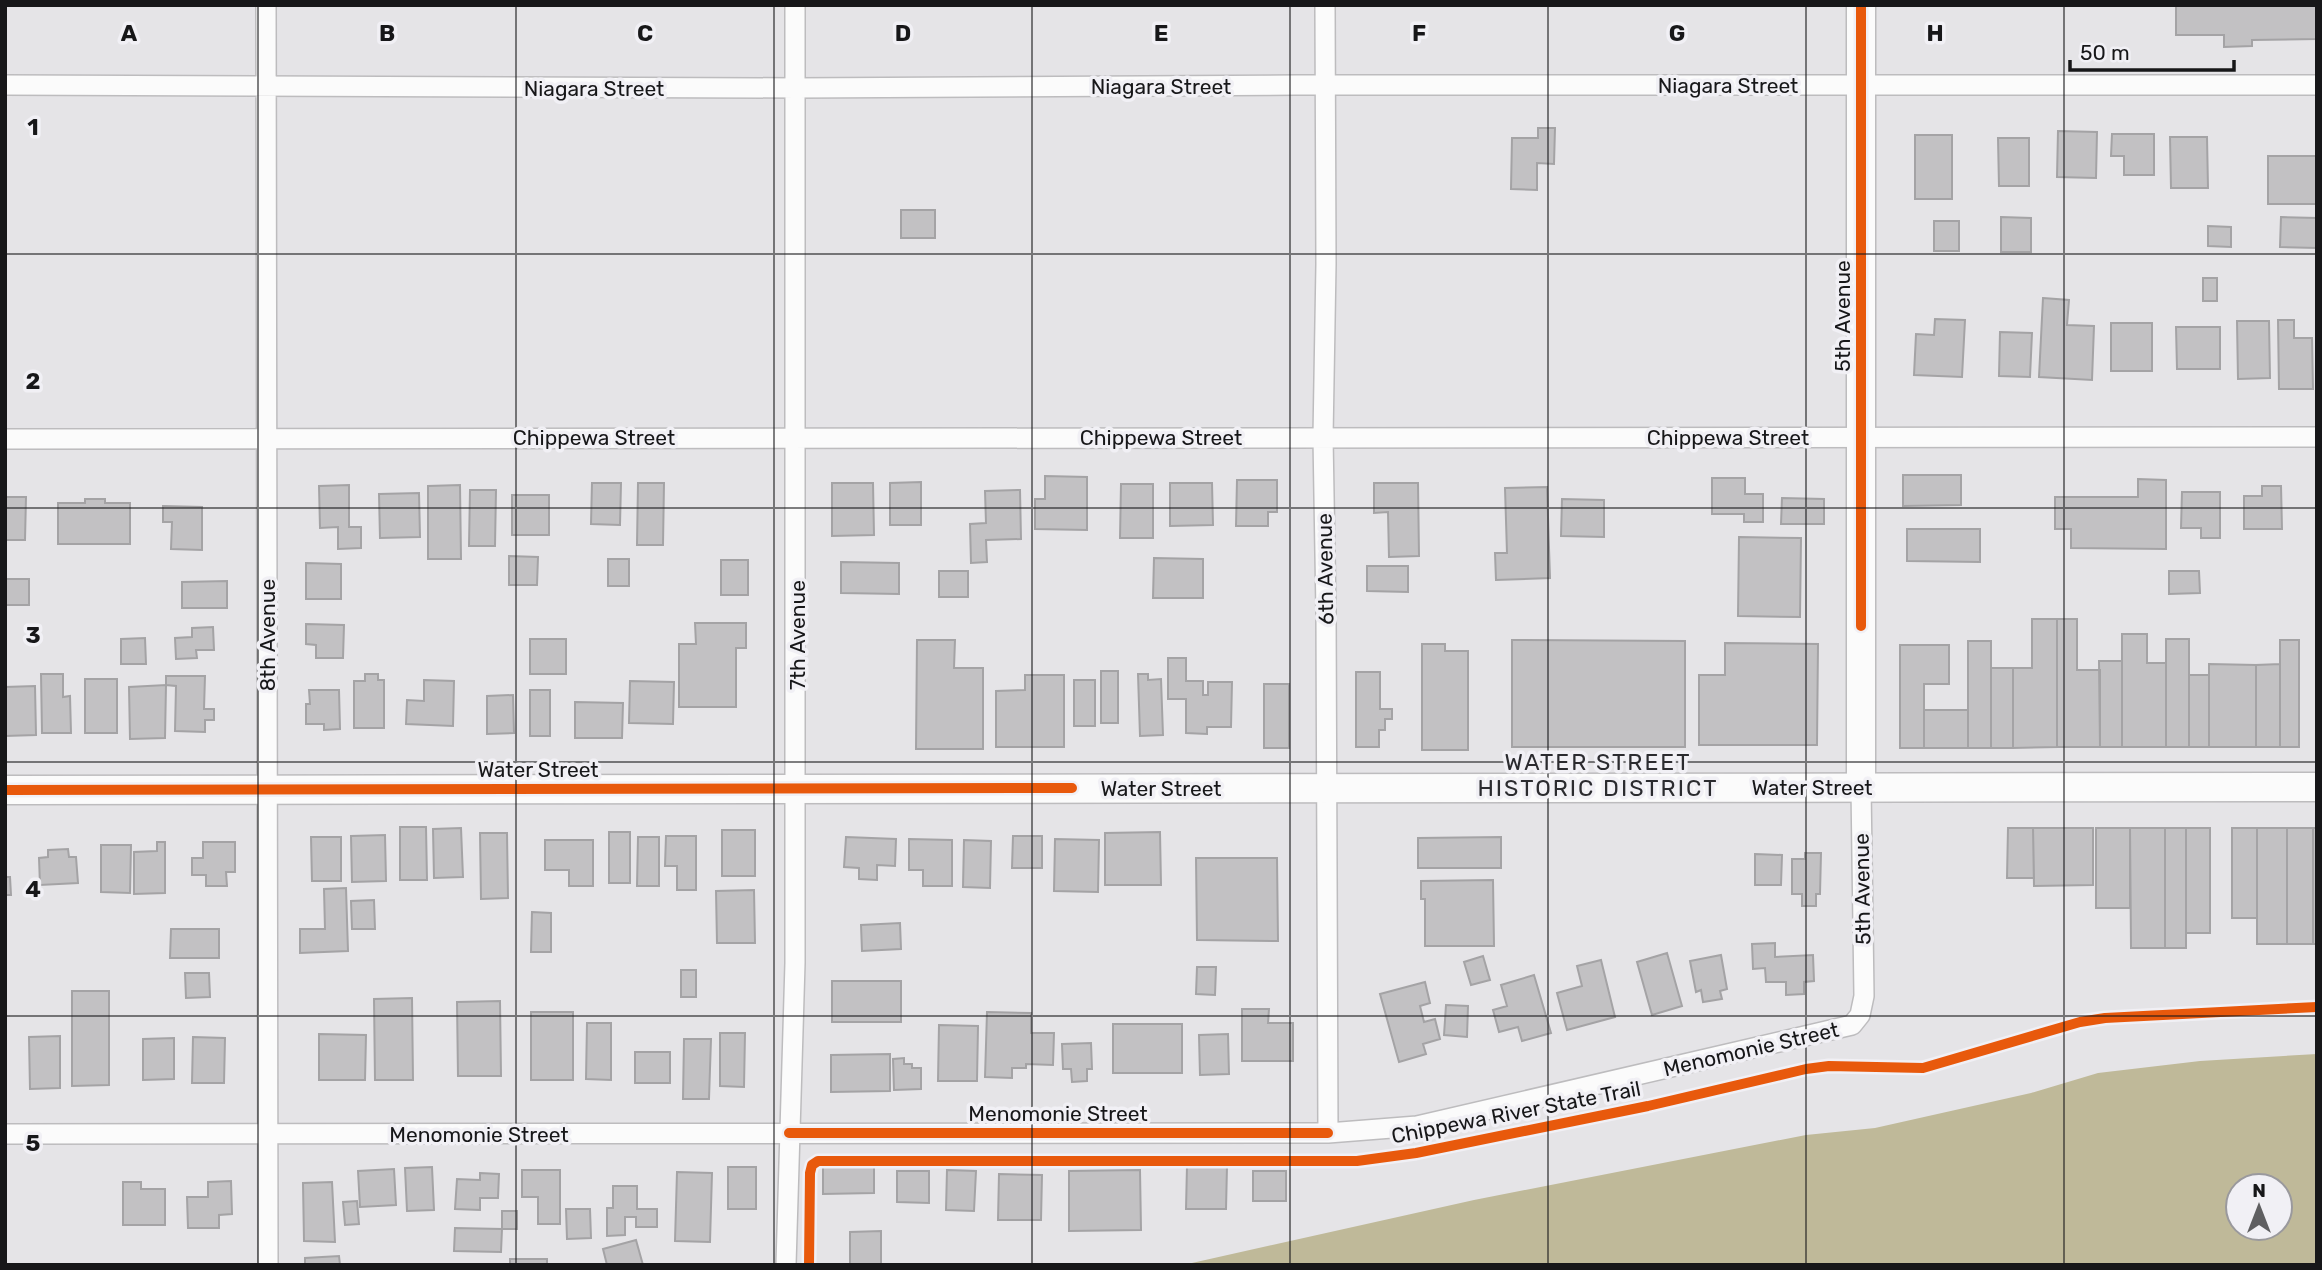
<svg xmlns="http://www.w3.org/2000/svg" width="2322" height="1270" font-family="Rubik,sans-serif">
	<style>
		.water { fill: #bfb999; fill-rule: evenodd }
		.building { fill: #c2c1c3; stroke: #a4a3a5; stroke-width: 2 }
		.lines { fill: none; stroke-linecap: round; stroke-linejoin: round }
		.street-casing { stroke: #bdbcbe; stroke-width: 22 }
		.secondary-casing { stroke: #bdbcbe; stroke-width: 31 }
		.street { stroke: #fbfbfb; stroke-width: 19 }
		.secondary { stroke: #fbfbfb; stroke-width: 28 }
		.cycleway-casing { stroke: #f1f0f5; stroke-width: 15 }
		.cycleway { stroke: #e8590c; stroke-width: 10 }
		.grid { fill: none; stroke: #171719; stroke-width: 2; stroke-opacity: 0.55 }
		.labels { text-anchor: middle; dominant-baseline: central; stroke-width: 7; stroke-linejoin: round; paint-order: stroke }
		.street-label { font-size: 21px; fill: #171719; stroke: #f1f0f5 }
		.neighbourhood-label { font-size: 23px; letter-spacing: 2px; fill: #2b2b2f; stroke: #f1f0f5 }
		.grid-label { font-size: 23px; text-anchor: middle; font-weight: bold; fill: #171719; stroke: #f1f0f5; stroke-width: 7; stroke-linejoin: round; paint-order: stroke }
	</style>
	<rect width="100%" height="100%" fill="#e5e4e7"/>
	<path class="water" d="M2317 1054V1265H1183L1474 1200 1806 1135 1875 1128 2031 1093 2098 1073 2200 1061ZM2238 1186H2280V1228H2238Z"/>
	<path class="building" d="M2176 5H2317V39L2252 40V46L2224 47V35H2176Z
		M1538 128H1555L1554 164 1537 163V190L1511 189 1512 138H1538Z
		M2058 131 2097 132 2096 178 2057 177Z
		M2112 134H2154V175H2124V156H2111Z
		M1915 135H1952V199H1915Z
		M2170 137H2207L2208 188H2171Z
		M1998 138H2029V186H1999Z
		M2268 156H2317V204H2268Z
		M901 210H935V238H901Z
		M2001 217 2031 218V252H2001Z
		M2281 217 2317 218V248L2280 247Z
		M1934 221H1959V251H1934Z
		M2208 226 2231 227V247L2208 246Z
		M2203 278H2217V301H2203Z
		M2043 298 2069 300 2067 325 2094 326 2092 380 2039 377Z
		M1935 319 1965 320 1962 377 1914 375 1916 334 1934 335Z
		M2278 320H2294V338H2312L2313 389H2279Z
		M2237 321H2269L2270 378 2238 379Z
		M2111 323H2152V371H2111Z
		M2176 327H2220V369H2177Z
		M2000 332 2032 333 2030 377 1999 376Z
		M1903 475H1961V505L1903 506Z
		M1045 476 1087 477V530L1035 529V499H1045Z
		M1712 478H1745V494H1763V522H1744V514H1712Z
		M2138 479 2166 480V549L2071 548V529H2055V497H2138Z
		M1237 480H1277V512H1268V526H1236Z
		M921 482V525H890V483Z
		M592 483H621L620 525 591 524Z
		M638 483H664L663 545H637Z
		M832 483H873L874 535 832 536Z
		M1170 483H1212L1213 525 1170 526Z
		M1374 483H1418L1419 556 1389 557 1388 512 1374 513Z
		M1121 484H1153V538H1120Z
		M349 485V527H361V548L338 549V527L320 528 319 486Z
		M460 485 461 559H428V486Z
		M2262 486H2281L2282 529H2244V496H2262Z
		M1547 487 1550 578 1496 580 1495 553H1507L1505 488Z
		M470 490H496L495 546H469Z
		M1020 490 1021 539 986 540 987 562 971 563 970 524 986 523 985 491Z
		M2182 492H2220V538H2201V528H2181Z
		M419 493 420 537 380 538 379 494Z
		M512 495H549V535H512Z
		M5 497H26L25 540H5Z
		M1782 498 1824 499V524H1781Z
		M85 499H105V503H130V544H58V503H85Z
		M1562 499 1604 500V537L1561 536Z
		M163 506 202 507V550L171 549 172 522H163Z
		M1907 529H1980V562L1907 561Z
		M1739 537 1801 538 1800 617 1738 616Z
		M509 556 538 557 537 585H509Z
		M1154 558 1203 559V598H1153Z
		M608 559H629V586H608Z
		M721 560H748V595H721Z
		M841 562 899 563V594L841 593Z
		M306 563 341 564V599H306Z
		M1367 566H1408V592L1367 591Z
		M939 571H968V597H939Z
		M2169 571H2199L2200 593 2169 594Z
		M5 579H29V605H5Z
		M227 581V608H182V582Z
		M2032 619H2057V747L2013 748V668H2032Z
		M2057 619H2077V670H2100V747H2057Z
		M695 623H746V648H736V707H679V644H696Z
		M306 624 344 625 343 658H316V645L306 644Z
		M213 627 214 650H196L197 658 176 659 175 638 192 637V628Z
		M2122 634H2147V663H2166V747H2122Z
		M145 638 146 664H121V639Z
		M530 639H566V674H530Z
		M2166 639H2189V747H2166Z
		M917 640H955L954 668H983V749H916Z
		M1512 640 1685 641V747H1512Z
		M2280 640H2299V747H2280Z
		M1968 641H1991V748H1968Z
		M1725 643 1818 644 1817 745H1699V675H1725Z
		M1422 644H1445V651H1468V750H1422Z
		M1900 645H1949V684H1924V748H1900Z
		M1168 658H1186V681H1203V695H1208V682H1232L1231 727H1207V734L1186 733V699H1168Z
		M2099 661H2122V747H2100Z
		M2209 664 2256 665V747H2209Z
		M2280 664V747H2256V665Z
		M1991 668H2013V748H1991Z
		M1101 671H1118V723H1101Z
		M1356 672H1380V709H1392V719H1385V730H1379V747H1356Z
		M41 674H63V697L70 696 71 733H42Z
		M365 674H378V680H384V728H354V681H365Z
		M1138 674H1148V680L1161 679 1163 735 1140 736Z
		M1025 675H1064V747H996V691L1025 690Z
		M2189 675H2209V747H2189Z
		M166 676H205L204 709H214V720H205V732L175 731 176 686 166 685Z
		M85 679H117V733H85Z
		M424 680 454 681 453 726 406 724 407 700 424 701Z
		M1074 680H1095V726H1074Z
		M630 681 674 682 673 724 629 723Z
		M1264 684H1289V748H1264Z
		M166 685 165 738 130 739 129 687Z
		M35 686 36 735 5 736V687Z
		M309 690H339L340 729 324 730V724H306V704H310Z
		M530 690H550V736H530Z
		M513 695 514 733 487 734V696Z
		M575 702 623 703 622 738H575Z
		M1924 710H1968V748H1924Z
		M400 827H426L427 880H400Z
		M461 828 463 877 434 878 433 829Z
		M2008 828H2033L2034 878H2007Z
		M2033 828H2093V885L2034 886Z
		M2096 828H2130V908H2096Z
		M2130 828H2165V948H2131Z
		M2165 828H2186V948H2165Z
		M2186 828H2210V933H2186Z
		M2232 828H2257V918H2232Z
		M2257 828H2287V944H2257Z
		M2287 828H2313V944H2287Z
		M2313 828H2317V944H2313Z
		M722 830H755V876H722Z
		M609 832H630V883H609Z
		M1160 832 1161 885H1105V833Z
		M480 833H507L508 898 481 899Z
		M385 835 386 881 352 882 351 836Z
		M666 836H696V890H677V866H665Z
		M1013 836H1042V868H1012Z
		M311 837H341V881H312Z
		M638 837H659V886H637Z
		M846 837 896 839 895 866 877 865V880L859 879V868L844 867Z
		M1501 837V868H1418V838Z
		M909 839 952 840V886H923V870H909Z
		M1055 839 1099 840 1098 892 1054 891Z
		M545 840H593V886H569V870H545Z
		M964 840 991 841 990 888 963 887Z
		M157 842H165V893L134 894V852L157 851Z
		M203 842H235V872H226L227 886H206V875H192V858H203Z
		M101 845H131L130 893 101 892Z
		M68 849 69 857H76L78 883 40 885 39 858 48 857V850Z
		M1805 853H1821L1820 894H1816V906H1802V894H1792V859H1805Z
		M1755 854 1782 855 1781 885H1755Z
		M1196 858H1277L1278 941 1197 940Z
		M5 877H10L11 895H5Z
		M1493 880 1494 946H1425V899H1421V881Z
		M346 888 348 951 300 953V929H325L324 889Z
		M754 890 755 943H717L716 891Z
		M374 900 375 929H352L351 901Z
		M532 912 551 913V952H531Z
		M900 923 901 949 862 951 861 925Z
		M171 929H219V958H170Z
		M1775 943V957L1813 955 1814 981 1804 982V994L1786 995V982H1766L1765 968 1753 969 1752 944Z
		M1667 953 1682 1006 1652 1015 1637 962Z
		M1721 955 1727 989 1720 991 1722 999 1703 1002 1701 990 1696 992 1690 961Z
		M1483 956 1490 980 1471 985 1464 962Z
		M1601 960 1615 1017 1567 1030 1557 993 1582 986 1577 966Z
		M1197 967H1216L1215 995 1196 994Z
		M681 970H696V997H681Z
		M185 973H209L210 997 186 998Z
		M1534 975 1551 1033 1522 1041 1518 1027 1499 1032 1493 1010 1507 1006 1501 985Z
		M832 981H901V1022H832Z
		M1425 982 1430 1003 1420 1006 1424 1022 1435 1019 1440 1039 1423 1044 1426 1054 1399 1062 1380 994Z
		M72 991H109V1085L72 1086Z
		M412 998 413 1080H375L374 999Z
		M500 1001 501 1076H458L457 1002Z
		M1446 1005 1468 1006 1467 1037 1444 1035Z
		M1242 1009H1269L1268 1023H1293V1061H1242Z
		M531 1012H573V1080H531Z
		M987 1012 1031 1013V1033H1054L1053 1065 1026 1064V1068H1012V1078L985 1077Z
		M587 1023H611V1080L586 1079Z
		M1113 1024H1182V1073H1113Z
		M939 1025 978 1026 977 1081H938Z
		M720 1033H745L744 1087 720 1086Z
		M319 1034 366 1035 365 1080H319Z
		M1228 1034 1229 1074 1200 1075 1199 1035Z
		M60 1036V1088L30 1089 29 1037Z
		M193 1037 225 1038 224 1083H192Z
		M174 1038V1079L143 1080V1039Z
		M684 1039H711L709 1099H683Z
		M1091 1043 1092 1069H1087V1081L1072 1082 1071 1069H1063L1062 1044Z
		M635 1052H670V1083H635Z
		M890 1054V1091L831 1092V1055Z
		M904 1058V1064H912V1068H921V1089L894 1090 893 1059Z
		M874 1164V1193L823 1194V1165Z
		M1187 1166H1227L1226 1209H1186Z
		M432 1167 434 1210 407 1211 405 1168Z
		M728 1167H756V1209H728Z
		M394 1169 396 1205 360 1207 358 1171Z
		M522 1170H560V1224H538V1197H522Z
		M947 1170 976 1171 974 1211 946 1210Z
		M1140 1170 1141 1230 1069 1231V1171Z
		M897 1171H929V1203L897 1202Z
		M1253 1171H1286V1201H1253Z
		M677 1172 712 1173 710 1242 675 1241Z
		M480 1173 499 1174 498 1198H480V1210L455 1209 457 1179 480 1180Z
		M999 1174 1042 1175 1041 1220H998Z
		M231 1181 232 1214 219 1215V1228H188L187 1197H208V1182Z
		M123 1182H141V1189H165V1225H123Z
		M332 1182 335 1242 304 1241 303 1183Z
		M613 1186H637V1209H657V1227H636V1217H625V1235L607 1236V1208H613Z
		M357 1201 359 1224 345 1225 343 1202Z
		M566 1209H590L591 1238 567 1239Z
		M502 1211H517V1229H502Z
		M455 1228 502 1229 501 1252 454 1251Z
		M881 1231V1265H850V1232Z
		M636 1240 643 1265H607L603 1249Z
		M339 1256 340 1265H305V1258Z
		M510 1259H547V1265H510Z"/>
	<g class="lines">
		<g class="street-casing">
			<path id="street" d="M266 5 268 1265
				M1325 5 1326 264 1323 437 1326 612 1328 1133
				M5 85 796 88 1296 85H2317
				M5 439 2317 437
				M5 1134 1328 1133 1417 1126 1852 1025 1860 1015 1864 996 1861 787
				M786 1265 795 963V5"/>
		</g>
		<g class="secondary-casing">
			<path id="secondary" d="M1861 787V5
				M5 790 2317 787"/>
		</g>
		<use href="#street" class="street"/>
		<use href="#secondary" class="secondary"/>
		<g class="cycleway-casing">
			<path id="cycleway" d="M1861 626V5
				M5 790 1072 788
				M789 1133H1328
				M809 1265 810 1173 812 1165 818 1161H1357L1416 1153 1648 1106 1806 1069 1829 1066 1923 1068 2080 1022 2105 1018 2317 1007"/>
		</g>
		<use href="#cycleway" class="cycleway"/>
	</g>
	<path class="grid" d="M258 5V1265M516 5V1265M774 5V1265M1032 5V1265M1290 5V1265M1548 5V1265M1806 5V1265M2064 5V1265M5 254H2317M5 508H2317M5 762H2317M5 1016H2317"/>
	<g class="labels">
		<g class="street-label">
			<text x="1728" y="85">Niagara Street</text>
			<text x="1161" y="86">Niagara Street</text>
			<text x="594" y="88">Niagara Street</text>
			<text transform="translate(1842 316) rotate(-90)">5th Avenue</text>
			<text x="594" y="437">Chippewa Street</text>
			<text x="1161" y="437">Chippewa Street</text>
			<text x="1728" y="437">Chippewa Street</text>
			<text transform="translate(1325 569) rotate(-91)">6th Avenue</text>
			<text transform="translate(267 635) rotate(-90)">8th Avenue</text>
			<text transform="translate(797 635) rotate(-90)">7th Avenue</text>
			<text x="538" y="769">Water Street</text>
			<text x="1812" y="787">Water Street</text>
			<text x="1161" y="788">Water Street</text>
			<text transform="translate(1862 889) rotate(-91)">5th Avenue</text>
			<text transform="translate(1751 1049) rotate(-13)">Menomonie Street</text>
			<text transform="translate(1516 1112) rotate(-11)">Chippewa River State Trail</text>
			<text x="1058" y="1113">Menomonie Street</text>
			<text x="479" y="1134">Menomonie Street</text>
		</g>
		<g class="neighbourhood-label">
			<text x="1598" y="762">WATER STREET<tspan x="1598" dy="26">HISTORIC DISTRICT</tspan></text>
		</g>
	</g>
	<g class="grid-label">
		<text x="129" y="41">A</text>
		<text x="387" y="41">B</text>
		<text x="645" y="41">C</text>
		<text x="903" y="41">D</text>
		<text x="1161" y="41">E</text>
		<text x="1419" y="41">F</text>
		<text x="1677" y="41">G</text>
		<text x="1935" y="41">H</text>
		<text x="33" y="135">1</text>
		<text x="33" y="389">2</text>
		<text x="33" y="643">3</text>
		<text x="33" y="897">4</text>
		<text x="33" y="1151">5</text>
	</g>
	<rect width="2322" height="1270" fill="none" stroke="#171719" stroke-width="14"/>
	<g transform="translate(2259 1207)"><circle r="33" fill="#f1f0f5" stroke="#9a999d" stroke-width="2"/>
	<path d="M0-5L12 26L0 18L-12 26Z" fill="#5f5f61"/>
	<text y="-10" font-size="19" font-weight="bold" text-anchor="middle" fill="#171719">N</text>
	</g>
	<path d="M2070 60v10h164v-10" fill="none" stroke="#171719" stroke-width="3.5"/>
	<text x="2080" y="60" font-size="21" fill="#171719" stroke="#f1f0f5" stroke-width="5" paint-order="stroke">50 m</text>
</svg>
